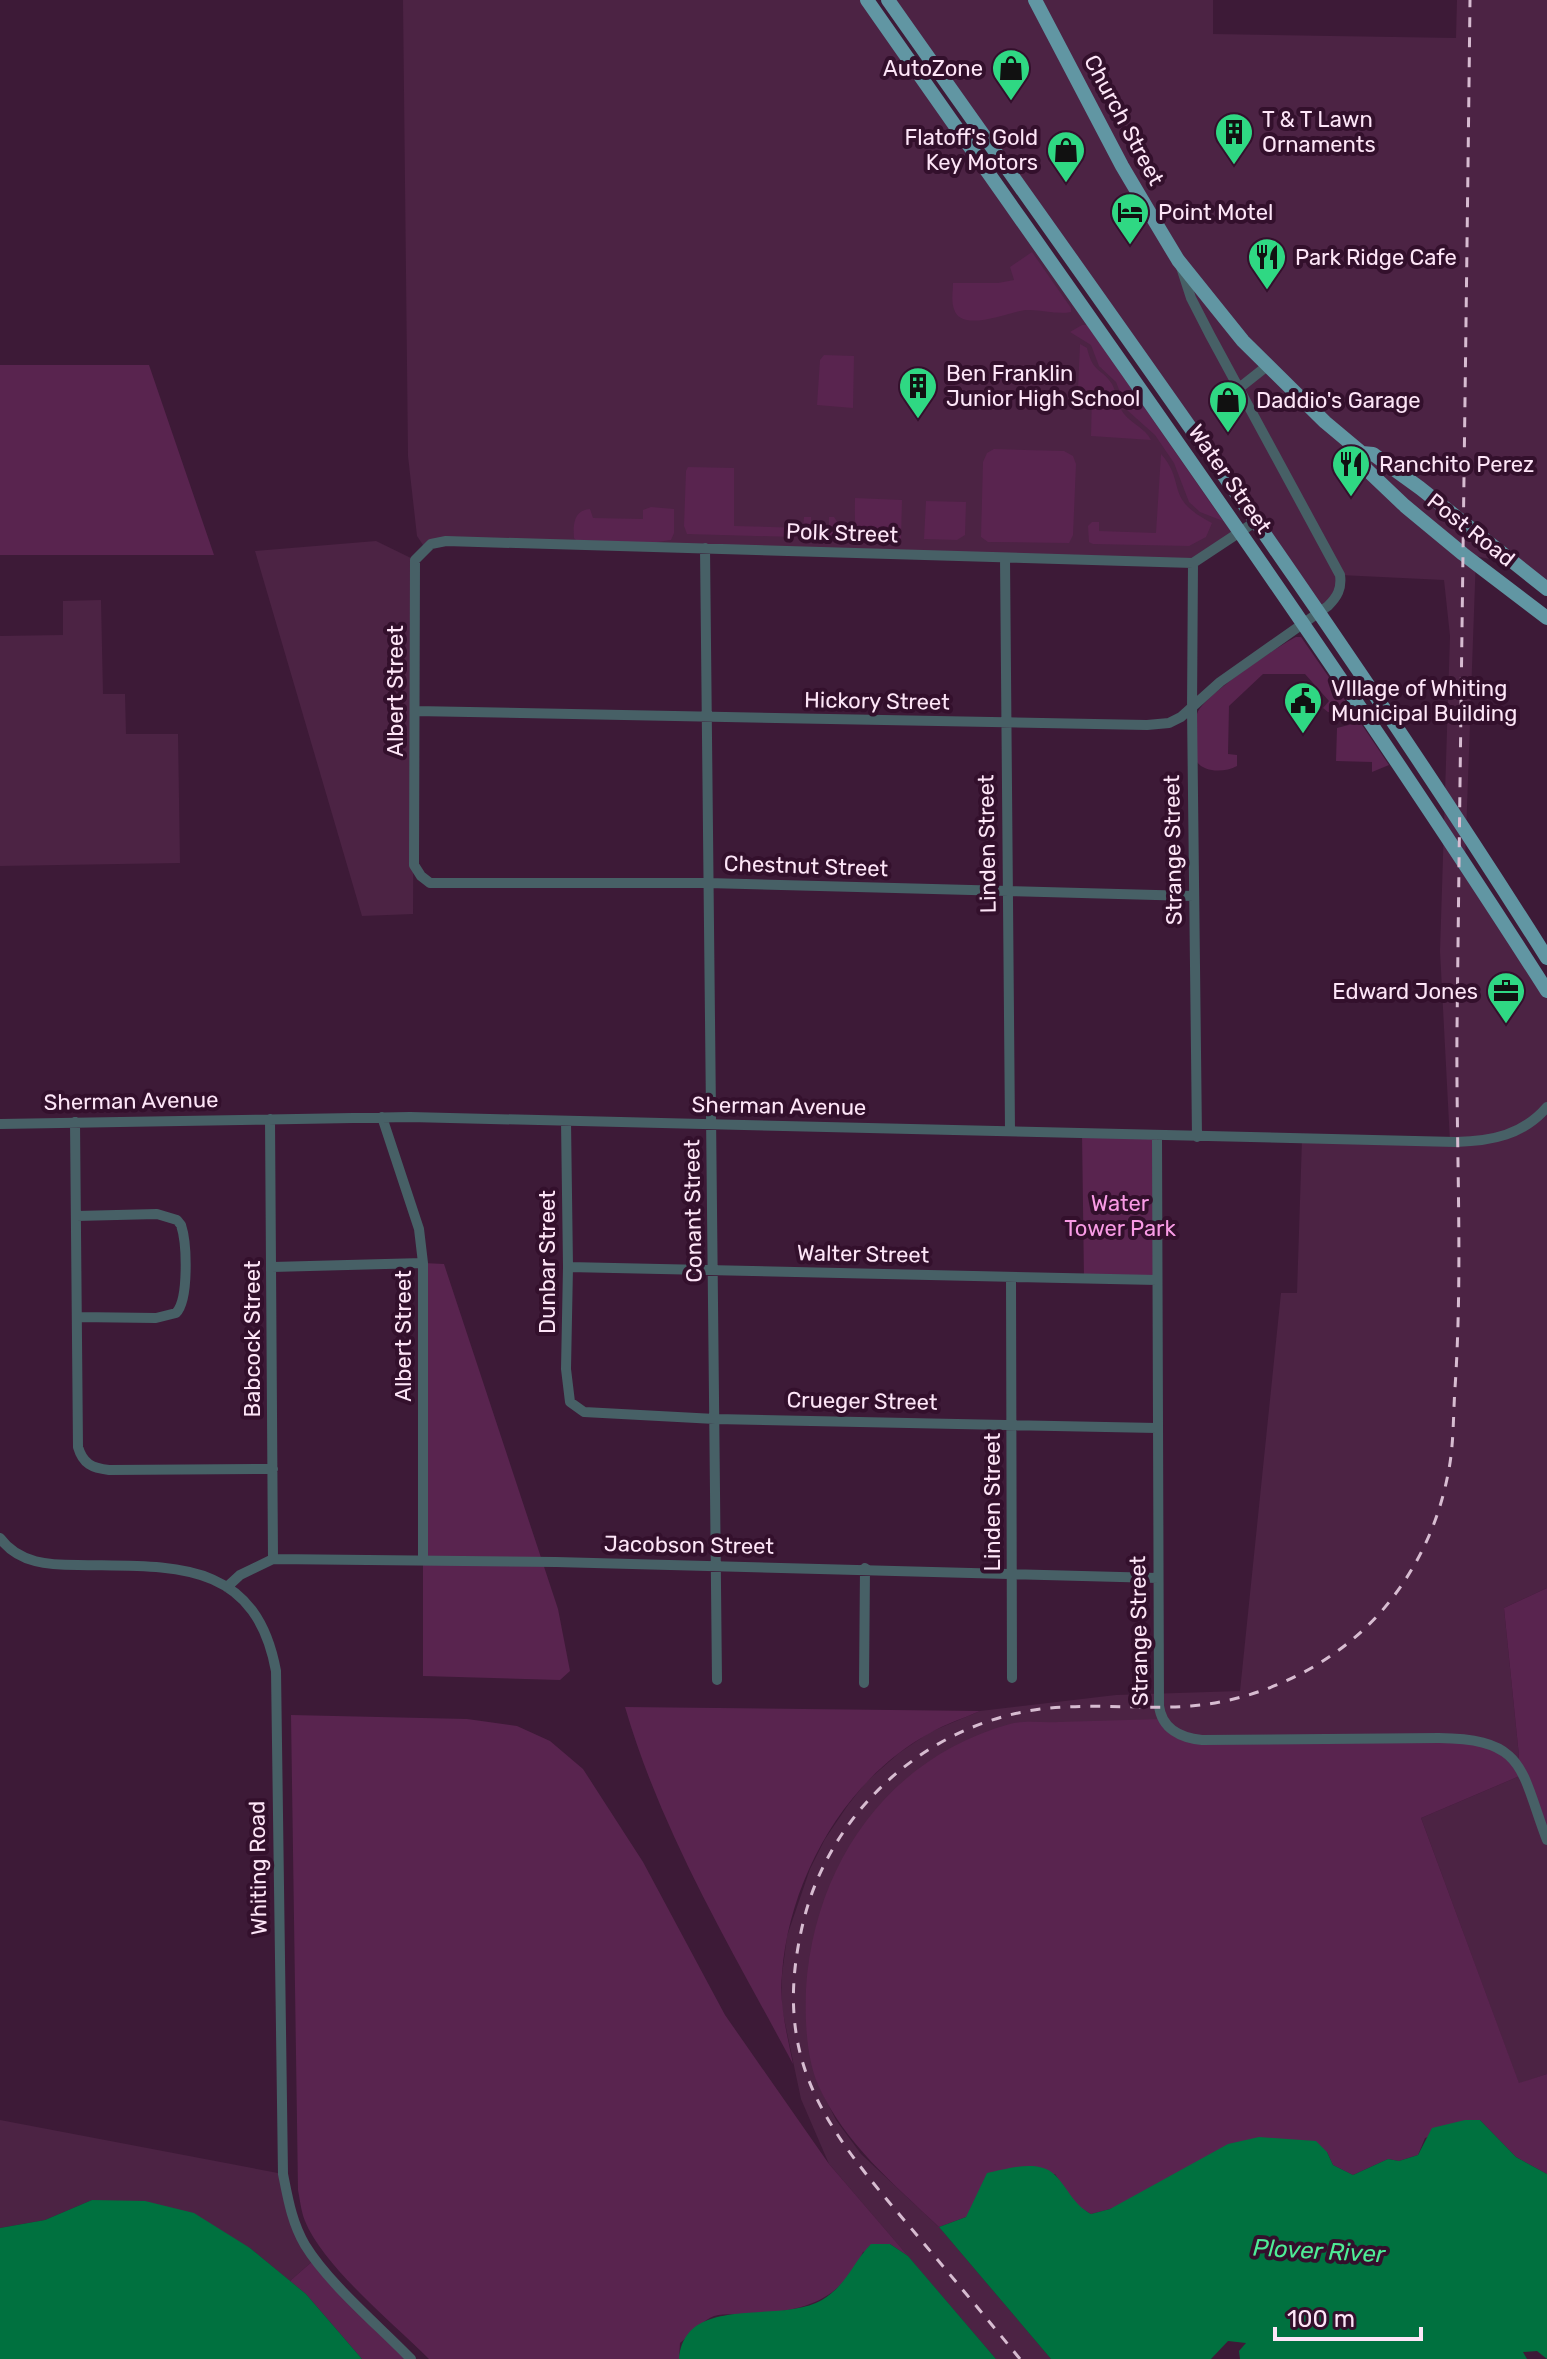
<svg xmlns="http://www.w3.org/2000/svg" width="1547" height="2359" font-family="Rubik,sans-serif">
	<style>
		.built { fill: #4c2344 }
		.green { fill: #59244f }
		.water { fill: #00713f }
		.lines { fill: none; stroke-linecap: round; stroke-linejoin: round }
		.minor { stroke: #476066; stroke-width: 10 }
		.major { stroke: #6196a3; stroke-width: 14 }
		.rail { stroke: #d7bcd1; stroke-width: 3; stroke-dasharray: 10 10; stroke-linecap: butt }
		.labels { text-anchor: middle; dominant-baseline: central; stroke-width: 8; stroke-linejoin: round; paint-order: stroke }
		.poi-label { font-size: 22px; fill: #fde5f7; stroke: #33102c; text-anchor: start }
		.street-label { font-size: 22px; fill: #fde5f7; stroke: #33102c }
		.park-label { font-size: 22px; fill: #f99be5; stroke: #33102c }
		.water-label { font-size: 24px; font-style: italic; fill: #4eec96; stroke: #33102c }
	</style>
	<rect width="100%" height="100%" fill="#3d1a37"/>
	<path class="built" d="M403 0H867L1241 532 1193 563 446 541 425 548 417 536 408 456Z
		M888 0H1213V34L1456 38 1457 0H1547V589L1520 566 1476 556 1465 863 1547 991V1588L1504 1608 1519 1756 1517 1764 1013 1724 943 1753 817 2082 836 2120 861 2154 939 2227 1051 2359H996L829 2164 801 2099 782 2009V1975L787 1936 810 1869 825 1839 848 1805 866 1782 899 1753 930 1732 980 1711 1116 1695 1240 1691 1281 1293H1297L1302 1139 1450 1142 1440 951 1450 636 1444 580 1340 575 1341 583 1319 613Z
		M376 541 415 560 413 914 362 916 255 551Z
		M101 600 103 694H125L126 734H178L180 863 0 866V636L63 635V601Z
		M1522 1775 1547 1840V2074L1519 2084 1421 1818Z
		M0 2120 283 2174 287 2198 315 2259 290 2281 250 2248 92 2200 45 2220 0 2228Z"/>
	<path class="green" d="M1032 252 1071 308V312C1057 315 1041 309 1026 310 1010 311 961 334 954 309 951 301 953 291 953 283H998L1014 280 1010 267Z
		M1082 325H1087L1223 521 1200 512 1189 502 1174 463 1155 435 1127 410 1116 382 1099 366 1091 345 1070 332Z
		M1080 344 1087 348C1093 374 1102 368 1112 384 1117 393 1117 405 1124 414 1132 424 1145 428 1151 440L1091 436 1092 392 1078 391Z
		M824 355 854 356 853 408 817 405 820 360Z
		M0 365H149L214 555H0Z
		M994 449 1064 451 1073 456 1076 464 1073 535 1069 543 988 542 981 537 983 462 987 453Z
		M1161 454C1187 483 1163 498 1212 523L1206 537 1189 546 1093 544 1089 542 1088 526 1092 522H1099V531L1156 533Z
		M688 467 734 468V526L803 528 804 517H811V526L829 527V517H834L838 523 837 533 829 538 687 534 684 526 686 471Z
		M855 498 902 500 901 539C856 538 854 546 855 498Z
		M926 501 966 502 965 535 957 540 924 539Z
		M651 507 674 509V533L671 540 651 543 576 540 574 538C573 524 574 510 590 509L593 518 643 519V510Z
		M1296 637H1301L1351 709 1341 713 1328 712 1323 708 1329 701 1305 674H1263L1229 706 1228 754 1237 755V766C1224 773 1202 773 1195 759 1196 745 1193 728 1197 714 1201 697 1278 646 1296 637Z
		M1360 722 1389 765 1372 772V762L1336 761 1337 728Z
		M1082 1133 1157 1137V1280L1084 1279Z
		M423 1263 444 1264 558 1609 570 1671 560 1680 423 1676Z
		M1547 1588V1840L1522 1775 1421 1818 1519 2083 1547 2074V2174L1516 2157 1480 2120 1425 2138 1418 2155 1399 2161 1388 2159 1353 2175 1333 2165 1327 2152 1091 2214 1076 2205 1055 2174 966 2217 939 2227C893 2183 845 2144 818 2085 806 2056 805 2020 806 1989 814 1865 887 1758 1010 1724 1025 1720 1043 1723 1059 1722 1093 1721 1128 1720 1162 1719L1183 1737 1473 1738 1517 1763 1519 1756 1504 1608Z
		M625 1707 980 1711C964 1718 945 1724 930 1733 845 1779 789 1879 782 1974 779 2004 787 2034 793 2064 731 1948 662 1834 625 1707Z
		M291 1715 467 1719 517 1726 550 1741 583 1769 643 1862 725 2015 829 2164 908 2256 890 2244 863 2252C840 2302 803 2311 752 2314 740 2315 725 2313 714 2316 703 2320 690 2335 680 2343L679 2359H429C393 2323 323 2266 305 2221 301 2211 300 2200 298 2190Z
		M315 2259 411 2359H362L306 2294 290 2281Z"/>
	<path class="water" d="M1465 2120H1480L1516 2157 1547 2174V2359L1537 2351 1523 2352 1527 2359H1240L1239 2351 1246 2343 1228 2341 1211 2359H1051L939 2227 966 2217 987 2173C1007 2169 1040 2158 1056 2176 1070 2191 1072 2203 1091 2214L1110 2209 1228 2144 1259 2137 1316 2141 1327 2152 1333 2165 1353 2175 1388 2159 1399 2161 1418 2155 1432 2128Z
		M92 2200 145 2201 194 2213 250 2248 306 2294 362 2359H0V2228L45 2220Z
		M871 2244H890L908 2256 996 2359H679C685 2292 779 2325 822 2300 847 2285 853 2262 871 2244Z"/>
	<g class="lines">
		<path class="minor" d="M1238 389 1267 366
			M705 548 717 1680
			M1005 558 1010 1131
			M1193 563 1192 709 1197 1137
			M415 711 1147 725 1169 723 1181 717 1220 682 1328 606C1337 597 1342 589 1340 575L1210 335 1191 298 1181 267
			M1193 896 708 883H430L421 876 414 865 415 560 431 544 446 541 1193 563 1255 522
			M382 1117 419 1229 423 1263V1560
			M270 1119 273 1559
			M566 1121 568 1267 566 1369 570 1402 584 1412 715 1419 1157 1428
			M75 1122 78 1447C83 1464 92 1468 109 1470L273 1469
			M0 1124 410 1117 1456 1142C1492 1141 1523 1135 1547 1107
			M1157 1137 1159 1706C1162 1729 1181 1738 1202 1740L1439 1738C1526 1739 1520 1769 1547 1840
			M76 1216 157 1214 177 1220 181 1225C187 1243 189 1300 176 1313L156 1318 77 1317
			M272 1267 423 1263
			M568 1267 1157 1280
			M1011 1278 1012 1678
			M0 1538C19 1564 50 1565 78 1565 170 1567 255 1557 276 1671L283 2174C288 2199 292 2223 305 2245 329 2284 378 2325 411 2359
			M227 1587 240 1575 273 1559 556 1562 1158 1578
			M864 1683 865 1568"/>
		<path class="major" d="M867 0C1096 328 1331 653 1547 991
			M888 0C1111 317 1340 630 1547 958
			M1035 0 1122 166 1151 215 1178 260 1243 341 1325 422 1362 453 1373 454 1420 488 1547 589
			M1362 453 1365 468 1405 506 1463 554 1547 618"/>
		<path class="rail" d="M1020 2359C984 2315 947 2271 910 2227 825 2127 769 2059 804 1919 831 1812 924 1727 1034 1710 1087 1702 1139 1710 1191 1706 1262 1700 1332 1666 1380 1613 1415 1573 1438 1526 1448 1474 1454 1446 1453 1416 1455 1388 1463 1269 1456 1149 1457 1030 1461 687 1466 343 1470 0"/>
	</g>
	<defs>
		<g id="shop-pin" transform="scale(2)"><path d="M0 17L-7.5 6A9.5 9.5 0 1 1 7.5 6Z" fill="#2fd883" stroke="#33102c"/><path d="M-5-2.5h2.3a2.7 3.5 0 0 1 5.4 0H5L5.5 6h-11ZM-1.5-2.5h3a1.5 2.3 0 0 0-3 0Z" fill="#111"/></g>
		<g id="building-pin" transform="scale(2)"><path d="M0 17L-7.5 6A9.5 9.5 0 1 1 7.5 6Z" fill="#2fd883" stroke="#33102c"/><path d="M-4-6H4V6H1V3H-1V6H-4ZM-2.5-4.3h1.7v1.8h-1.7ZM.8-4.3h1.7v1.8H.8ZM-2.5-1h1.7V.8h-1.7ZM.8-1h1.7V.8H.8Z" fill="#111"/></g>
		<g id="hotel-pin" transform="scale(2)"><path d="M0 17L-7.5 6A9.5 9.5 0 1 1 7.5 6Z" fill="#2fd883" stroke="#33102c"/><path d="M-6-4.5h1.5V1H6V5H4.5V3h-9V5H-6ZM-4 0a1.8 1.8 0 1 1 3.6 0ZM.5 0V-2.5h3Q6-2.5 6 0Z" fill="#111"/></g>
		<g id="restaurant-pin" transform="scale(2)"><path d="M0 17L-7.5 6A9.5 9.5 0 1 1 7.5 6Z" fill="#2fd883" stroke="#33102c"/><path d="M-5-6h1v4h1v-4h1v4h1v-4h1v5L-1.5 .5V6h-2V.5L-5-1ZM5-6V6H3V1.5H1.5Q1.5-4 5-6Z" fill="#111"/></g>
		<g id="civic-pin" transform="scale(2)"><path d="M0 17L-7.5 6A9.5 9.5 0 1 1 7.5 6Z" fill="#2fd883" stroke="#33102c"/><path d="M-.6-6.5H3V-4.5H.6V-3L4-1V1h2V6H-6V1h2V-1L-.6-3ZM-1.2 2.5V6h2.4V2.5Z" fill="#111"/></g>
		<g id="office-pin" transform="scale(2)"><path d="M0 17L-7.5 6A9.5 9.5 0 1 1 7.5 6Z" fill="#2fd883" stroke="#33102c"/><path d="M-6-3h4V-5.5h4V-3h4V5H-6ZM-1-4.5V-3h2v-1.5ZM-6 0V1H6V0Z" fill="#111"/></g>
	</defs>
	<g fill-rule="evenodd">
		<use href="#shop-pin" x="1011" y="68"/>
		<use href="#building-pin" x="1234" y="132"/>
		<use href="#shop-pin" x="1066" y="150"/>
		<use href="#hotel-pin" x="1130" y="212"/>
		<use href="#restaurant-pin" x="1267" y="257"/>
		<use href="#building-pin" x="918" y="386"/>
		<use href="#shop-pin" x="1228" y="400"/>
		<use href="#restaurant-pin" x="1351" y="464"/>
		<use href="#civic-pin" x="1303" y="701"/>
		<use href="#office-pin" x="1506" y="991"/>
	</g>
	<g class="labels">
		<g class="poi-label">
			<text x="983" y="68" text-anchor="end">AutoZone</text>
			<text x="1262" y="119">T &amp; T Lawn<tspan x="1262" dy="25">Ornaments</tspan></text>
			<text x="1038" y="137" text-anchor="end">Flatoff's Gold<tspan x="1038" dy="25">Key Motors</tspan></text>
			<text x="1158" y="212">Point Motel</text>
			<text x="1295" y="257">Park Ridge Cafe</text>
			<text x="946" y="373">Ben Franklin<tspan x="946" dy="25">Junior High School</tspan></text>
			<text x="1256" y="400">Daddio's Garage</text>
			<text x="1379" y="464">Ranchito Perez</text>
			<text x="1331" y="688">VIllage of Whiting<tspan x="1331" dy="25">Municipal Building</tspan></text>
			<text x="1478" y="991" text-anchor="end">Edward Jones</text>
		</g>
		<g class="street-label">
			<text transform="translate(1124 120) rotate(62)">Church Street</text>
			<text transform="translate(1230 479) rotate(55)">Water Street</text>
			<text transform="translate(1471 530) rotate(38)">Post Road</text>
			<text transform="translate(842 533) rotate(2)">Polk Street</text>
			<text transform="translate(395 691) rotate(-90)">Albert Street</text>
			<text transform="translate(877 701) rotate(1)">Hickory Street</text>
			<text transform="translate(987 844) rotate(-91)">Linden Street</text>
			<text transform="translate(1173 850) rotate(-91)">Strange Street</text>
			<text transform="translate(806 866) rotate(2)">Chestnut Street</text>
			<text transform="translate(131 1101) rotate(-1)">Sherman Avenue</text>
			<text transform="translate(779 1106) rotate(1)">Sherman Avenue</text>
			<text transform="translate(693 1211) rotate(-91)">Conant Street</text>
			<text transform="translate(863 1254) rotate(1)">Walter Street</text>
			<text transform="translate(547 1262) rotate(-90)">Dunbar Street</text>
			<text transform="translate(403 1336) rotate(-90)">Albert Street</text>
			<text transform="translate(252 1339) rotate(-90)">Babcock Street</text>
			<text transform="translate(862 1401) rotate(1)">Crueger Street</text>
			<text transform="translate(992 1502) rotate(-90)">Linden Street</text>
			<text transform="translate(689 1545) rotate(1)">Jacobson Street</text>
			<text transform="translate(1139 1631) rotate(-91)">Strange Street</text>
			<text transform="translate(258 1868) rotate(-91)">Whiting Road</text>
		</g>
		<g class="park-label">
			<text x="1120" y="1203">Water<tspan x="1120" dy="25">Tower Park</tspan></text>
		</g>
		<g class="water-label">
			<text transform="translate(1319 2251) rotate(3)">Plover River</text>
		</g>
	</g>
	<path d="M1275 2327v12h146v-12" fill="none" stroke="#fde5f7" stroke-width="4"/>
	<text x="1287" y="2327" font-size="24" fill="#fde5f7" stroke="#33102c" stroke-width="6" paint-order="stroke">100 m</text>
</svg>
